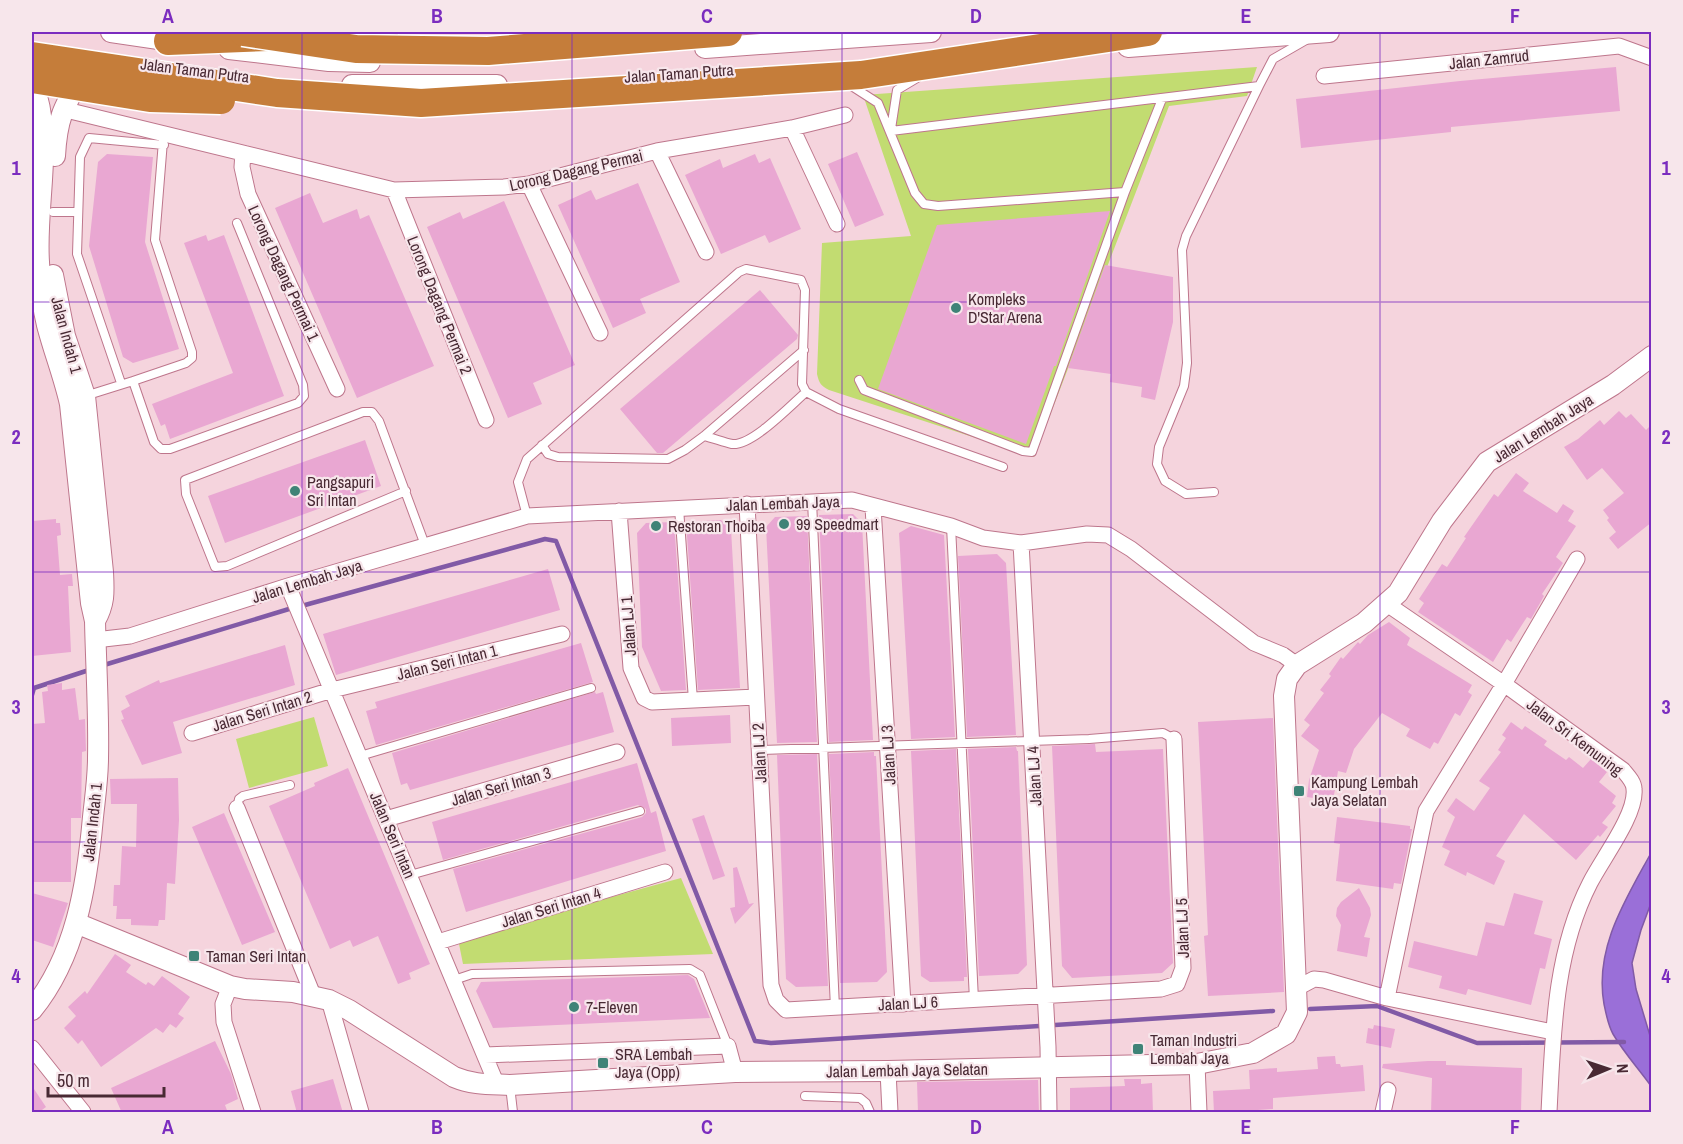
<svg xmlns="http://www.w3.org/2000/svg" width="1683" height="1144" font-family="'Archivo Narrow',sans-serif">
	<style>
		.green { fill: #c2dc71 }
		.water { fill: #9a6fd8; stroke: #815aa6; stroke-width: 1.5 }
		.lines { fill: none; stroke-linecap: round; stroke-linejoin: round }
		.stream { stroke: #815aa6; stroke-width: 4.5 }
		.building { fill: #e9a7d2 }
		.service-casing { stroke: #be768c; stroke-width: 10 }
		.minor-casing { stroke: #be768c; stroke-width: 17 }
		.tertiary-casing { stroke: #be768c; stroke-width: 22 }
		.motorway-casing { stroke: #fff; stroke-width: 31 }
		.service { stroke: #fff; stroke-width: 8 }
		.minor { stroke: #fff; stroke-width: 15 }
		.tertiary { stroke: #fff; stroke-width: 20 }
		.motorway { stroke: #c57d3a; stroke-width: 28 }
		.motorway-bridge-casing { stroke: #fff; stroke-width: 31; stroke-linecap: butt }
		.motorway-bridge { stroke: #c57d3a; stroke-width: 28 }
		.grid { fill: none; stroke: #7b2cbf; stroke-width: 1.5; stroke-opacity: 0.55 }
		.poi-dot { fill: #3f8377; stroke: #f7e6eb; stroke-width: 2 }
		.labels { text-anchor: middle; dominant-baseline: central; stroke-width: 4.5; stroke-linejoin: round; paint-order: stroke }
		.street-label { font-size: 16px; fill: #482933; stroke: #f7e6eb }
		.poi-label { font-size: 16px; fill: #482933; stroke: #f7e6eb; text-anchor: start }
		.neatline { fill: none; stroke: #7b2cbf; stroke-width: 2 }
		.grid-label { font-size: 20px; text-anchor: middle; font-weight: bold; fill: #7b2cbf }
	</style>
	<rect width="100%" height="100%" fill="#f5d4dd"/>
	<path class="green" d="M1257 67 1247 96 1169 106 1034 457 829 390C821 386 819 383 817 374L822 243 911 236 863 95Z
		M314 717 328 766 249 788 236 739Z
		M681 878 713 954 463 964 458 939Z"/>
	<path class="water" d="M1651 853V903L1641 930 1632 963 1636 989 1651 1039V1086C1639 1069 1624 1053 1613 1034 1608 1025 1606 1014 1604 1004 1594 948 1626 899 1651 853Z"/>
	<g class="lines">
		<path class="stream" d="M305 605 545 539 556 541 755 1041 771 1043 1273 1011
			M104 665 289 609
			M32 695 34 688 86 671
			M1310 1009 1377 1006 1477 1043 1624 1042"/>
	</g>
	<path class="building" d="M1616 67 1620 111 1451 127V132L1301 148 1296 99 1460 81Z
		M857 152 884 215 855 227 828 164Z
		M107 154 153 157 145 242 179 349 133 363 123 357 89 246 98 162Z
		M755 154 759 163 770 158 801 229 769 243 765 235 721 254 685 175 720 159 723 168Z
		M638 183 680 282 640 299 646 313 613 328 558 205 591 190 596 200Z
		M310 193 323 223 357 209 360 219 369 215 434 366 357 398 275 208Z
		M504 201 575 365 533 383 542 404 508 418 427 227 460 212 463 219Z
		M1110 211 1056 366H1054L1026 444 878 389 937 225Z
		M206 235 208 241 224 235 284 396 170 439 165 424 161 426 152 404 233 373 184 243Z
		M1105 265 1173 277V322L1155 400 1141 397 1142 387 1110 382 1111 374 1068 368Z
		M760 290 798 335 797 339 663 453H657L620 409Z
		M1619 411 1626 418 1631 414 1646 430 1652 424V522L1618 549 1609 538 1616 532 1607 520 1609 518 1603 510 1624 493 1602 468 1587 480 1564 447 1578 439 1600 420 1604 425Z
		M365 440 381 486 225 543 208 496Z
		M1516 473 1529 483 1523 491 1557 513 1563 504 1574 511 1568 521 1576 526 1556 557 1563 563 1542 594 1544 596 1531 619 1527 617 1511 642 1507 639 1493 662 1418 612 1424 603 1419 599 1442 564 1447 567 1466 538 1464 537 1494 494 1498 497Z
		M853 514 862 523 873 740 829 742 819 515Z
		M807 516 817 742 777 743 766 527 775 517Z
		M56 519V523H60L61 535 57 536 60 575 72 574 73 586H68L71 652 32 656V521Z
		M721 520 731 529 740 688 698 690 686 522Z
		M674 522 686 690 661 691 642 647 637 533 646 523Z
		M911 526 944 535 955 737 911 739 899 533Z
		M997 554 1006 563 1016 735 967 737 958 556Z
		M548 569 560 610 336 675 323 634Z
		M1389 622 1410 638 1407 645 1472 685 1468 692 1472 695 1460 716 1455 713 1438 744 1434 742 1430 749 1406 736 1410 729 1382 713 1354 749 1346 773 1338 771 1333 801 1307 797 1309 780 1319 750 1301 736 1310 725 1304 720 1324 693 1320 690 1331 676 1329 674 1341 657 1343 659 1358 642 1360 644 1368 635Z
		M581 643 593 682 376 745 366 711 377 708 375 702Z
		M285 645 295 685 173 722 182 753 142 765 121 720 124 719 121 711 130 706 125 696 159 680 160 683Z
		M62 683V690L75 688 79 720 85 719 86 751 82 752 81 818H71V882H32V724L45 723 42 692 48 691 47 685Z
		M595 692 596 694 603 692 614 732 410 790 407 783 401 785 392 753Z
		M730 715 731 743 672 746 671 718Z
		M1273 718 1284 992 1208 996 1204 936 1208 935 1198 722Z
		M1511 722 1522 730 1525 726 1547 741 1544 745 1566 760 1569 757 1583 768 1591 759 1592 760 1607 772 1599 782 1616 796 1612 803 1616 806 1602 823 1608 827 1600 837 1598 835 1576 860 1524 814 1496 856 1505 861 1494 885 1467 872 1466 876 1444 865 1450 851 1442 847 1455 817 1447 811 1456 798 1474 811 1490 788 1479 781 1501 752 1498 750 1506 738 1502 735Z
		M1095 744 1096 752 1163 749 1173 963 1162 973 1072 978 1062 966 1052 746Z
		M1016 747 1017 751H1018L1027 965 1018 974 979 976 968 749Z
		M956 749 967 977H964V981L930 982 921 976 911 751Z
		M874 752V756H876L887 972 877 982 840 983 829 754Z
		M817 754 828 986 796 987 786 979 777 755Z
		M637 763 651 813 656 811 666 851 466 912 453 869 642 817 646 813V809L638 805 443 860 432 822Z
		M348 768 430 964 409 973 411 979 398 984 378 936 353 947 350 940 330 949 269 806 315 786 314 783Z
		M178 778 179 820 175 884 167 883 165 920H159L158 926 131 925V919H116L117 906H113L114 885H120L122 846 136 847 137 804H111L110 779Z
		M224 813 275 932 242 945 192 827Z
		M704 815 725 876 713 880 692 819Z
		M1337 817 1410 826V829H1412L1401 884 1394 883 1393 889 1336 881 1340 844 1334 843Z
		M737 867 749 904 754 903 735 924 730 908 735 907 733 868Z
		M1359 888 1370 908 1371 915 1364 937 1370 938 1367 957 1337 951 1341 925 1336 916 1337 908 1341 902Z
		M32 893 68 903 53 947 32 940Z
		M1514 893 1543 901 1534 934 1552 939 1545 969 1540 968 1531 1005 1468 989 1466 995 1439 988 1442 976 1408 967 1414 941 1477 956 1486 922 1504 926Z
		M115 954 131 965 126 972 146 985 148 982 154 986 162 976 190 997 178 1014 184 1018 176 1028 170 1024 163 1033 156 1028 101 1067 82 1040 78 1044 64 1028 76 1016 68 1007 85 991 87 994Z
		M688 975 694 979 710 1018 493 1028 476 991 481 982Z
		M1374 1025 1395 1029 1391 1048 1366 1043 1368 1028 1373 1029Z
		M215 1041 231 1074 238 1099 225 1105 228 1113H122L111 1088Z
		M1335 1056 1336 1064H1340L1341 1067 1363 1065 1365 1091 1273 1098V1109L1214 1113 1213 1091 1250 1089 1249 1070 1277 1068V1072L1318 1069 1317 1057Z
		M1428 1061H1446V1065L1522 1068 1521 1113H1431L1432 1078 1382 1068 1383 1064Z
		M333 1079 343 1113H297L291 1091Z
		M1124 1079H1141V1084L1152 1083 1153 1113H1070V1088L1125 1086Z
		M1038 1080 1039 1113H976V1111L918 1113 917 1082Z
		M32 1086 46 1107 38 1113H32Z"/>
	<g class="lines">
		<g class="service-casing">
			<path id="service" d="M850 85 878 103 915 193 924 204 938 206 1125 192 1162 99
				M891 129 897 90 917 78
				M891 131 1259 86 1273 59 1306 40
				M53 212H78
				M859 380 864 390 1023 451 1032 452 1125 192
				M133 381 186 363 192 358V352L155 240 163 141
				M121 383 77 254 80 157 89 138 164 145
				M85 396 133 381 154 442 161 449H170L298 403 304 396 303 385 237 223
				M704 436C713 438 723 442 732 444 752 446 790 406 806 392
				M542 445 548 454 558 457 668 459 685 450 704 436 804 350
				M406 491 227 566 215 567 186 494 185 480 363 412H372L379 421 425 545
				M1214 492 1186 494 1165 481 1157 464 1159 447 1184 386 1187 363 1182 250 1186 236 1259 86
				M812 501 835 1008
				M679 508 693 700
				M527 516 518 482 527 459 739 272 746 269 801 280 805 290 802 384 806 392 839 409 1003 467
				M951 526 974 1000
				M759 750 1089 739 1163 733 1174 739
				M360 756 591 688
				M237 808 239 799 243 796 290 785
				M410 875 640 811
				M454 980 472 974 690 969 700 975 728 1046
				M510 1086 513 1112
				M805 1096 860 1098 866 1103 870 1112"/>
		</g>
		<g class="minor-casing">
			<path id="minor" d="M1324 76 1619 46 1652 58
				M62 109 394 190 504 187 529 184 657 151 792 128 845 115
				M792 128 837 224
				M657 151 706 252
				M243 153 242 167 248 194 337 389
				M529 184 600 333
				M394 190 486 420
				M747 504 771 985 776 1000 786 1010 1161 989 1177 984 1183 968 1174 739
				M873 507 903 1004
				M619 511 631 668 644 698 652 702 756 697
				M1021 543 1048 1047 1049 1112
				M288 586 497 1085
				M1387 604 1504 684 1623 770C1627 775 1634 782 1634 789 1637 814 1602 859 1590 883 1554 953 1553 1036 1549 1112
				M95 640 130 636 288 586 527 516 852 500 951 526 983 538 1021 543 1087 534 1108 535 1131 549 1254 643 1283 655 1297 665
				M192 733 332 690 562 634
				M237 808 313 995
				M386 819 617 752
				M438 942 665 872
				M230 986 223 1004 224 1022 253 1112
				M1297 988 1314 979 1324 980 1387 998 1553 1032
				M1387 998 1426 811 1504 684 1577 559
				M329 1000 361 1112
				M32 1048 83 1112
				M485 1055 728 1046 735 1072
				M1197 1064 1199 1112
				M888 1071 890 1112
				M1383 1112 1388 1090"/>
		</g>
		<g class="tertiary-casing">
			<path id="tertiary" d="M111 32 179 42
				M1128 47 1329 32
				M705 48 931 32
				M229 49 329 61 370 62
				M32 81C55 138 35 202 39 262 40 283 42 305 47 325 54 352 64 377 70 404L91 603 95 621C96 667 99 713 98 758 98 778 95 798 93 817 87 885 76 956 32 1010
				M352 85H497
				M55 156C57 119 63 108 81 77
				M53 275 65 336 85 396 103 572C104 592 105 603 95 621
				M76 923 230 986 245 989 293 992 329 1000 349 1010 454 1077C473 1085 490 1084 510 1085L735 1072 888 1071 1197 1064 1253 1053 1286 1034 1297 1012 1284 696 1287 679 1297 665 1364 623 1398 593 1442 521 1487 462 1613 385 1652 356"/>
		</g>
		<g class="motorway-casing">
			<path id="motorway" d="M308 35 384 32
				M168 41 268 37"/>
		</g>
		<use href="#service" class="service"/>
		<use href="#minor" class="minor"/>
		<use href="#tertiary" class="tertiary"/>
		<use href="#motorway" class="motorway"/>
		<g class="motorway-bridge-casing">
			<path id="motorway-bridge" d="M243 32 356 49 488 51 728 32
				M32 56 277 93 421 103 861 75 1148 32
				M32 79 150 98 221 100"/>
		</g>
		<use href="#motorway-bridge" class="motorway-bridge"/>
	</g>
	<path class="grid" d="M302 32V1112M572 32V1112M842 32V1112M1111 32V1112M1380 32V1112M32 302H1652M32 572H1652M32 842H1652"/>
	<g class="poi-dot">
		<circle cx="956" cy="308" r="6"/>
		<circle cx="295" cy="491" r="6"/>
		<circle cx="784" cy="524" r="6"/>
		<circle cx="656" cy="526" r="6"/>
		<rect x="1293" y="785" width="12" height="12" rx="3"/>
		<rect x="188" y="950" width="12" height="12" rx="3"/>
		<circle cx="574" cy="1007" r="6"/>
		<rect x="1132" y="1043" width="12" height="12" rx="3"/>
		<rect x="597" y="1057" width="12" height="12" rx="3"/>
	</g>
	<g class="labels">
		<g class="street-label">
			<text transform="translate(1489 59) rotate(-6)">Jalan Zamrud</text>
			<text transform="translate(195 70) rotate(7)">Jalan Taman Putra</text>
			<text transform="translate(679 73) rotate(-4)">Jalan Taman Putra</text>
			<text transform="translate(576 170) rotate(-13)">Lorong Dagang Permai</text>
			<text transform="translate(284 273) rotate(65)">Lorong Dagang Permai 1</text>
			<text transform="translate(440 305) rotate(68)">Lorong Dagang Permai 2</text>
			<text transform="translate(67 335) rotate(75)">Jalan Indah 1</text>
			<text transform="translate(1543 428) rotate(-32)">Jalan Lembah Jaya</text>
			<text transform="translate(783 503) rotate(-2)">Jalan Lembah Jaya</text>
			<text transform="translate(307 581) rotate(-17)">Jalan Lembah Jaya</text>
			<text transform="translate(628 626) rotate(-94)">Jalan LJ 1</text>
			<text transform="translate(447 662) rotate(-14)">Jalan Seri Intan 1</text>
			<text transform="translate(262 711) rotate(-17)">Jalan Seri Intan 2</text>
			<text transform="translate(1575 737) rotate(37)">Jalan Sri Kemuning</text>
			<text transform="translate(759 753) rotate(-93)">Jalan LJ 2</text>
			<text transform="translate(888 755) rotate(-93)">Jalan LJ 3</text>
			<text transform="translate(1034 776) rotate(-93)">Jalan LJ 4</text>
			<text transform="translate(501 786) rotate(-16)">Jalan Seri Intan 3</text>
			<text transform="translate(92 822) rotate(-84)">Jalan Indah 1</text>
			<text transform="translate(393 835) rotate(67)">Jalan Seri Intan</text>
			<text transform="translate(551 907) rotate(-17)">Jalan Seri Intan 4</text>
			<text transform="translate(1182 928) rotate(-92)">Jalan LJ 5</text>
			<text transform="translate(908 1003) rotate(-3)">Jalan LJ 6</text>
			<text transform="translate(907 1070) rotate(-1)">Jalan Lembah Jaya Selatan</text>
		</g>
		<g class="poi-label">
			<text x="968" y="299">Kompleks<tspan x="968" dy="18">D'Star Arena</tspan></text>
			<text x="307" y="482">Pangsapuri<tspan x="307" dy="18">Sri Intan</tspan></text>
			<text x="796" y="524">99 Speedmart</text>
			<text x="668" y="526">Restoran Thoiba</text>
			<text x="1311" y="782">Kampung Lembah<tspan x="1311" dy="18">Jaya Selatan</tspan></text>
			<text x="206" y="956">Taman Seri Intan</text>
			<text x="586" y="1007">7-Eleven</text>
			<text x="1150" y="1040">Taman Industri<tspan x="1150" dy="18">Lembah Jaya</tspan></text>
			<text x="615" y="1054">SRA Lembah<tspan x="615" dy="18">Jaya (Opp)</tspan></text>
		</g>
	</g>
	<rect width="1683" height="1144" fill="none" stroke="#f7e6eb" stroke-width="66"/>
	<g transform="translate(1608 1069) rotate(88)" stroke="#f7e6eb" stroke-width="4.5" paint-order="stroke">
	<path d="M0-4.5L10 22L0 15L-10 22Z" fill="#482933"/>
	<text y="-9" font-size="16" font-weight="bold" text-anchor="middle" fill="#482933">N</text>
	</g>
	<path d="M48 1087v9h116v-9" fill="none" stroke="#482933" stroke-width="3"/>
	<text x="57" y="1087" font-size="18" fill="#482933" stroke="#f7e6eb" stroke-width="4.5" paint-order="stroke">50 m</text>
	<rect x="33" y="33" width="1617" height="1078" class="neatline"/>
	<g class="grid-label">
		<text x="168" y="23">A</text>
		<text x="437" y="23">B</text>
		<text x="707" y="23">C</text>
		<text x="976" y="23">D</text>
		<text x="1246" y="23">E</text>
		<text x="1515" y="23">F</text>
		<text x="16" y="175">1</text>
		<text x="1666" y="175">1</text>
		<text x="16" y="444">2</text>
		<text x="1666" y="444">2</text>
		<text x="16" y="714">3</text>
		<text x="1666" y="714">3</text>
		<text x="16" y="983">4</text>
		<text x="1666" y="983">4</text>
		<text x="168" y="1134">A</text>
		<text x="437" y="1134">B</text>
		<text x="707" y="1134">C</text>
		<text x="976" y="1134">D</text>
		<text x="1246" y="1134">E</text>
		<text x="1515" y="1134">F</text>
	</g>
</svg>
